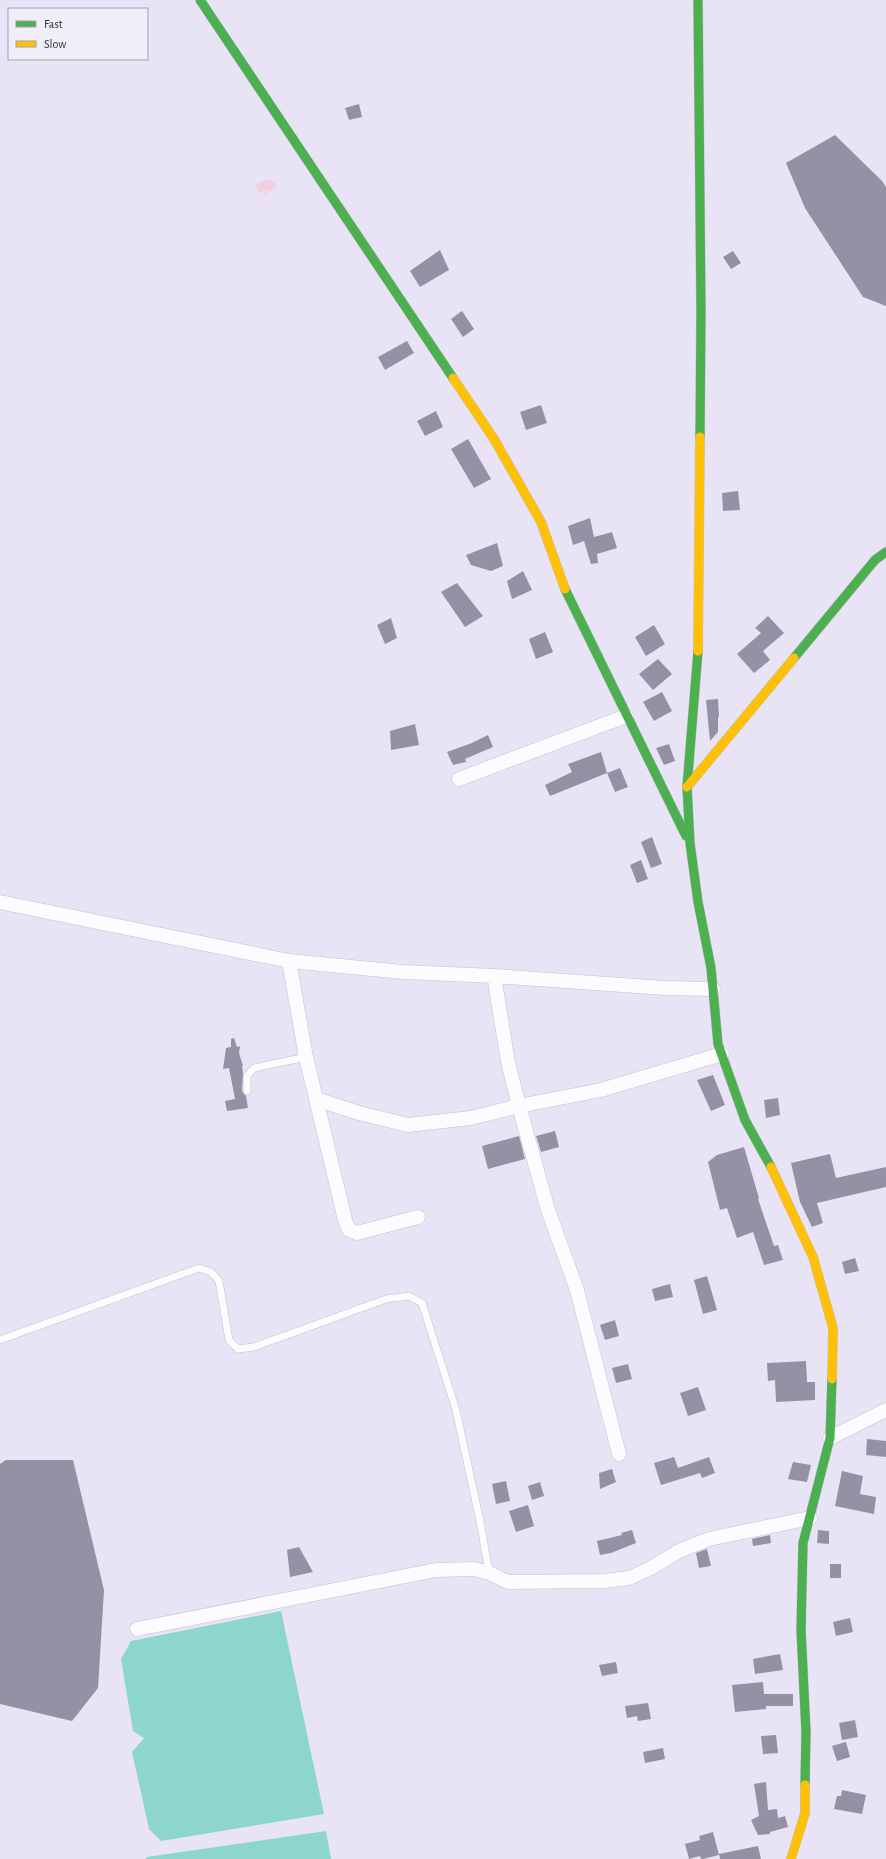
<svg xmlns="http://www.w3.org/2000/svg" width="886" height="1859" font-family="'Alegreya Sans',sans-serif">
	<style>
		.green { fill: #f0cfe1 }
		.water { fill: #8cd6cb }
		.building { fill: #9690a4 }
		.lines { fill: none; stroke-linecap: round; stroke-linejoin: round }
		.lane-casing { stroke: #c4bfd1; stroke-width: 8 }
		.street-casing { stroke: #c4bfd1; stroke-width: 15 }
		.fast-casing { stroke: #c4bfd1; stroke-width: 10 }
		.slow-casing { stroke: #c4bfd1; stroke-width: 10 }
		.path { stroke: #dddce1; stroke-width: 2.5; stroke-dasharray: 1 3; stroke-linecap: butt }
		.lane { stroke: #fcfbfe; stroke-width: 7 }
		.street { stroke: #fcfbfe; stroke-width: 14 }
		.fast { stroke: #4caf50; stroke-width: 9 }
		.slow { stroke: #ffc107; stroke-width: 9 }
	</style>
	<rect width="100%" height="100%" fill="#e8e4f6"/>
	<path class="green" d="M270 179 277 185 273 190 263 196 268 189 258 193 256 184Z"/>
	<path class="water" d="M281 1611 324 1814 161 1841 149 1829 132 1752 144 1738 133 1731 121 1659 131 1641Z
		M326 1831 331 1859H146L147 1857Z"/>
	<path class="building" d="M359 104 362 117 349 120 345 108Z
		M835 135 882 181 886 187V306L863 297 805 208 786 163Z
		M440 250 449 270 420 287 410 271Z
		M733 251 741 263 731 269 723 257Z
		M462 311 474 329 463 337 451 319Z
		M407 341 414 353 385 370 378 357Z
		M541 405 547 423 526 430 520 412Z
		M436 411 443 427 425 436 417 421Z
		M468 439 491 479 474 488 451 449Z
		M738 491 740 510 723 511 722 493Z
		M590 518 594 537 612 532 617 548 597 554 598 563 591 564 584 541 573 545 568 526Z
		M497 543 503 566 491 571 471 565 466 555Z
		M523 571 532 590 512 599 507 581Z
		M457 583 483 616 465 627 441 592Z
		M768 616 784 633 763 651 770 660 754 673 737 654 761 633 755 628Z
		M391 618 397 638 385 644 377 625Z
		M654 625 665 644 646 656 635 637Z
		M545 632 553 652 536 659 529 639Z
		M658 659 672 674 653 690 639 674Z
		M662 692 672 711 654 721 643 702Z
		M718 699 719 717H718V732L710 741 706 700Z
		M415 724 419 745 391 750 390 731Z
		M488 735 493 747 465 759 466 762 453 765 447 752 472 743Z
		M669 744 675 761 664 765 656 748Z
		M601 752 607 773 550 796 545 785 572 772 568 764Z
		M620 768 628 787 615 792 607 773Z
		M652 837 662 864 651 868 641 842Z
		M641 860 648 879 637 883 630 865Z
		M234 1038 237 1047 240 1046 239 1053 243 1066H242L243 1073 242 1091 246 1096 248 1108 227 1111 225 1101 235 1099 229 1068 223 1069 226 1048 231 1047V1039Z
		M713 1075 725 1105 711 1111 697 1080Z
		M778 1098 780 1115 766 1118 764 1100Z
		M555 1131 559 1147 541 1152 536 1136Z
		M519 1136 525 1159 488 1169 482 1146Z
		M744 1147 759 1198 758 1199 774 1246 778 1245 783 1260 764 1265 753 1232 737 1238 727 1208 720 1210 708 1162 717 1155Z
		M830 1154 836 1178 886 1167V1187L817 1203 823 1223 812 1227 800 1202 791 1163Z
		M855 1258 859 1271 845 1274 842 1262Z
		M707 1276 717 1310 703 1314 694 1280Z
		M670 1284 673 1297 655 1301 652 1289Z
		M615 1320 619 1336 605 1340 600 1325Z
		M806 1361 807 1382H815V1400L776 1402 775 1380 768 1381 767 1363Z
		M628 1364 632 1379 616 1383 612 1368Z
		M698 1387 706 1410 688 1416 680 1393Z
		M867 1439 886 1441V1457L866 1455Z
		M674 1457 678 1468 709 1457 715 1473 702 1478 700 1473 661 1485 654 1463Z
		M6 1460H73L104 1590 98 1688 72 1721 0 1704V1464Z
		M793 1462 811 1465 807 1482 788 1479Z
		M612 1469 616 1482 600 1489 599 1473Z
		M842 1471 863 1476 860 1494 876 1497 874 1514 835 1506Z
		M506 1481 510 1501 496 1504 492 1484Z
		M540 1482 544 1496 532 1500 528 1486Z
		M528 1505 534 1526 516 1532 509 1511Z
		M632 1530 636 1543 611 1553 600 1555 597 1541 622 1535 621 1533Z
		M818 1530 829 1531V1544L817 1543Z
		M770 1535 771 1543 753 1546 752 1539Z
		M299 1547 313 1572 290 1577 287 1550Z
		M707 1549 711 1566 699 1568 696 1553Z
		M830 1564H841V1578H830Z
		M850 1618 853 1632 836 1636 833 1622Z
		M780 1654 783 1670 755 1674 753 1659Z
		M616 1662 618 1673 602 1676 599 1665Z
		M763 1682 764 1694H793V1706H766V1709L735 1712 732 1685Z
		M648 1703 651 1719 638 1721 637 1716 627 1718 625 1706Z
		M855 1720 858 1737 842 1740 839 1723Z
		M776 1735 778 1753 763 1754 761 1736Z
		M846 1742 850 1757 837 1761 832 1746Z
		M663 1748 665 1759 645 1763 643 1752Z
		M766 1782 768 1810 777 1809 778 1818 785 1816 788 1827 770 1832V1834L758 1835 751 1820 759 1816 754 1784Z
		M842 1790 866 1795 862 1814 834 1809 837 1796H841Z
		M713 1832 719 1855 703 1859H701L700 1856 689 1859 685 1844 700 1840 699 1836Z
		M758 1846 761 1859H720L719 1854Z"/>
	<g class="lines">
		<g class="lane-casing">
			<path id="lane" d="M247 1091V1076L254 1068 306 1057
				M0 1340 199 1268 211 1272 219 1281 229 1340 238 1349 254 1347 386 1299 409 1296 422 1303 456 1410 481 1526 489 1573"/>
		</g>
		<g class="street-casing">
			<path id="street" d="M459 779 626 716
				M0 902 289 961 403 972 494 976 665 988 713 989
				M289 961 306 1057 345 1220 349 1230 357 1233 418 1217
				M494 976 508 1062 519 1106 548 1210 577 1290 619 1454
				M316 1099 359 1113 408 1125 471 1118 519 1106 601 1090 722 1054
				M830 1438 886 1410
				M137 1629 436 1570 474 1569 489 1573 508 1582 605 1581 629 1578 651 1568 679 1551 709 1539 810 1518"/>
		</g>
		<g class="fast-casing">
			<path id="fast" d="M200 0 453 378
				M698 0 701 310 700 437
				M565 589 686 836
				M698 651 687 787 690 843 698 902 711 968 718 1044 745 1120 771 1167
				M794 658 875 560 886 552
				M805 1785 806 1732 801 1630 803 1543 830 1438 832 1379"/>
		</g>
		<g class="slow-casing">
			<path id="slow" d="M453 378 494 439 541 522 565 589
				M698 651 700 437
				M687 787 794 658
				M771 1167 813 1257 833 1328 832 1379
				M791 1859 805 1813V1785"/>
		</g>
		<path class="path" d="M475 381 569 331 685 300"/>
		<use href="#lane" class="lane"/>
		<use href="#street" class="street"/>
		<use href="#fast" class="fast"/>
		<use href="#slow" class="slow"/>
	</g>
	<rect x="8" y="8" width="140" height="52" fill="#f0eef9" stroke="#a3a0ae"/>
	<rect x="16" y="21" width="20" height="6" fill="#4caf50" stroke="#a3a0ae"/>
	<text x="44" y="28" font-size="12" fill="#302a3e">Fast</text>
	<rect x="16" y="41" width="20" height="6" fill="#ffc107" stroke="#a3a0ae"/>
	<text x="44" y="48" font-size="12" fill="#302a3e">Slow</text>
</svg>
